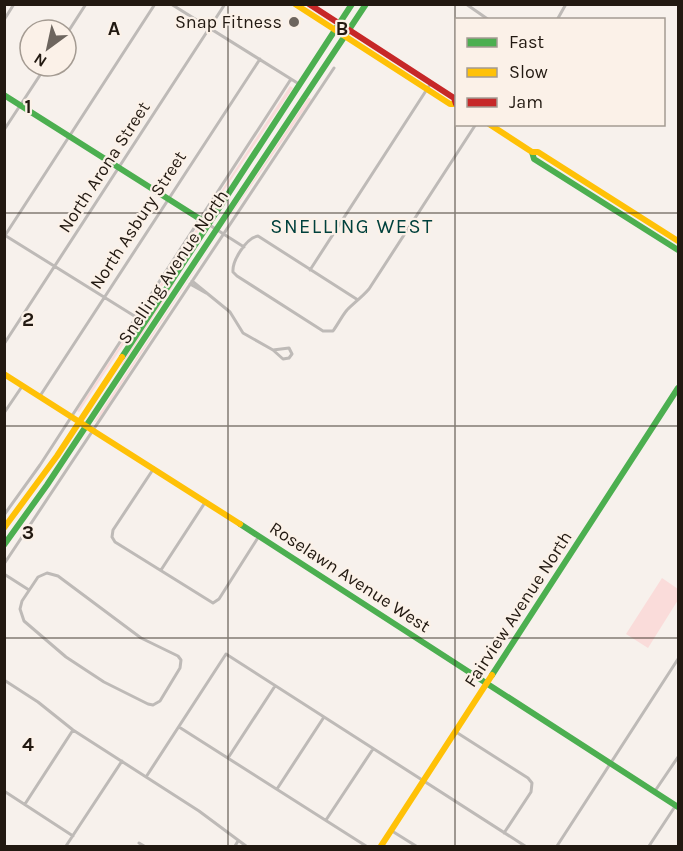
<svg xmlns="http://www.w3.org/2000/svg" width="683" height="851" font-family="Karla,sans-serif">
	<style>
		.green { fill: #fadcda }
		.lines { fill: none; stroke-linecap: round; stroke-linejoin: round }
		.street { stroke: #bebab7; stroke-width: 3 }
		.fast { stroke: #4caf50; stroke-width: 6 }
		.slow { stroke: #ffc107; stroke-width: 6 }
		.jam { stroke: #c62828; stroke-width: 6 }
		.grid { fill: none; stroke: #221911; stroke-width: 1.5; stroke-opacity: 0.55 }
		.poi-dot { fill: #6d655e; stroke: #fbf1e8; stroke-width: 2 }
		.labels { text-anchor: middle; dominant-baseline: central; stroke-width: 4.5; stroke-linejoin: round; paint-order: stroke }
		.poi-label { font-size: 18px; fill: #221911; stroke: #fbf1e8; text-anchor: end }
		.street-label { font-size: 18px; fill: #221911; stroke: #fbf1e8 }
		.neighbourhood-label { font-size: 20px; letter-spacing: 1.5px; fill: #00413d; stroke: #fbf1e8 }
		.grid-label { font-size: 20px; text-anchor: middle; font-weight: bold; fill: #221911; stroke: #fbf1e8; stroke-width: 4.5; stroke-linejoin: round; paint-order: stroke }
	</style>
	<rect width="100%" height="100%" fill="#f7f1ec"/>
	<path class="green" d="M290 86 293 88 206 217 212 205Z
		M308 98H310L311 100 222 228Z
		M199 225 201 227 79 412 77 411Z
		M218 235 102 414 96 422H94Z
		M173 282 175 283 122 366 121 365Z
		M662 578 678 589V600L648 648 626 634Z"/>
	<g class="lines">
		<path class="street" d="M171 4 299 84
			M466 4 489 20
			M4 20 14 4
			M557 20 566 4
			M66 35 86 4
			M4 130 46 66
			M200 219 244 247
			M6 236 136 317
			M4 237 155 4
			M310 270 431 83
			M192 281 230 312 243 333 273 350 283 359 289 358 292 354 289 348 273 350
			M190 284 206 293
			M358 300 258 236C246 238 232 261 233 272L237 276 323 331H333C338 324 342 316 347 310 354 303 362 297 369 289L476 124
			M4 344 225 4
			M40 396 260 59
			M4 413 23 385
			M154 468 113 530 112 537 115 542 213 603 219 599 259 536
			M4 515 40 465 291 79
			M4 564 334 68
			M161 570 206 501
			M47 573 58 576 141 638 178 656 181 660 180 668 160 701 153 705 148 704 104 682 66 657 24 621 20 609 22 601 38 577Z
			M4 574 29 590
			M4 680 38 702 73 730 199 811 246 846
			M179 727 366 846
			M456 732 528 778 532 783 531 792 504 833
			M228 758 275 686
			M146 777 226 654 525 846
			M277 789 324 717
			M4 791 73 836
			M655 791 678 757
			M25 804 73 730
			M326 820 373 749
			M392 831 416 846
			M139 843 144 846
			M66 846 122 761
			M235 846 238 841
			M557 846 678 659
			M649 846 676 805"/>
		<path class="fast" d="M4 95 200 219
			M532 152 534 159 678 250
			M122 357 352 4
			M240 524 678 807
			M4 545 47 485 366 4
			M492 675 678 388"/>
		<path class="slow" d="M295 4 450 104H456
			M489 124 532 152H538L678 241
			M4 374 240 524
			M4 528 57 456 122 357
			M381 846 492 675"/>
		<path class="jam" d="M309 4 454 98 456 104"/>
	</g>
	<path class="grid" d="M228 4V846M455 4V846M4 213H678M4 426H678M4 638H678"/>
	<circle class="poi-dot" cx="294" cy="22" r="6"/>
	<g class="labels">
		<g class="poi-label">
			<text x="282" y="22">Snap Fitness</text>
		</g>
		<g class="street-label">
			<text transform="translate(104 167) rotate(-57)">North Arona Street</text>
			<text transform="translate(138 220) rotate(-57)">North Asbury Street</text>
			<text transform="translate(173 267) rotate(-56)">Snelling Avenue North</text>
			<text transform="translate(350 577) rotate(33)">Roselawn Avenue West</text>
			<text transform="translate(518 609) rotate(-57)">Fairview Avenue North</text>
		</g>
		<g class="neighbourhood-label">
			<text x="352" y="226">SNELLING WEST</text>
		</g>
	</g>
	<g class="grid-label">
		<text x="114" y="35">A</text>
		<text x="342" y="35">B</text>
		<text x="28" y="113">1</text>
		<text x="28" y="326">2</text>
		<text x="28" y="539">3</text>
		<text x="28" y="751">4</text>
	</g>
	<rect width="683" height="851" fill="none" stroke="#221911" stroke-width="12"/>
	<rect x="455" y="18" width="210" height="108" fill="#fbf1e8" stroke="#a49b92" stroke-width="1.5"/>
	<rect x="467" y="38" width="30" height="9" fill="#4caf50" stroke="#a49b92" stroke-width="1.5"/>
	<text x="509" y="48" font-size="18" fill="#221911">Fast</text>
	<rect x="467" y="68" width="30" height="9" fill="#ffc107" stroke="#a49b92" stroke-width="1.5"/>
	<text x="509" y="78" font-size="18" fill="#221911">Slow</text>
	<rect x="467" y="98" width="30" height="9" fill="#c62828" stroke="#a49b92" stroke-width="1.5"/>
	<text x="509" y="108" font-size="18" fill="#221911">Jam</text>
	<g transform="translate(48 48) rotate(213)"><circle r="28" fill="#fbf1e8" stroke="#a49b92" stroke-width="1.5"/>
	<path d="M0-4.5L10 22L0 15L-10 22Z" fill="#6d655e"/>
	<text y="-9" font-size="16" font-weight="bold" text-anchor="middle" fill="#221911">N</text>
	</g>
</svg>
